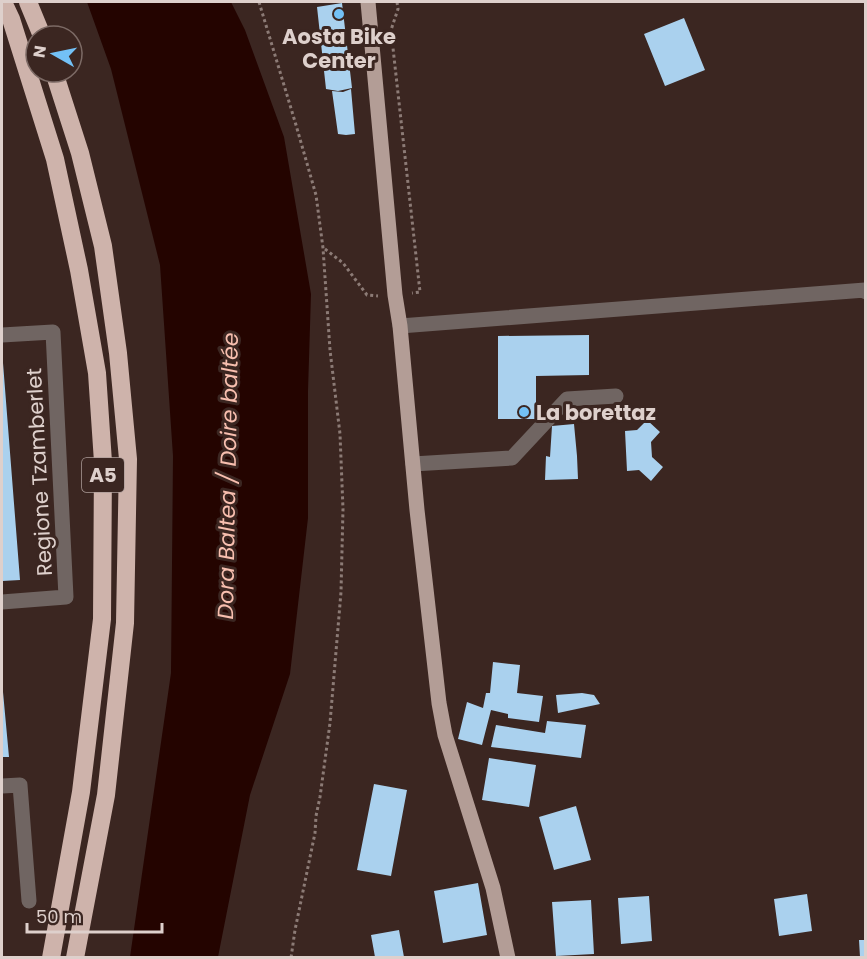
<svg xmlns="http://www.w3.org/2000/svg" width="867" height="959" font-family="Poppins,sans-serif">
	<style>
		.water { fill: #240400 }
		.building { fill: #aad1ee }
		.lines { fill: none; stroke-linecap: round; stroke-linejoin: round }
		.path { stroke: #8c7b76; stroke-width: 3; stroke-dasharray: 3 3; stroke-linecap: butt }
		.minor { stroke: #706562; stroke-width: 15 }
		.major { stroke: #b39d96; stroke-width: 15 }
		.highway { stroke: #ceb3ab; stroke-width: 18 }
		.poi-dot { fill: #73c1f6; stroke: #3b2621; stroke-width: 2 }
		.labels { text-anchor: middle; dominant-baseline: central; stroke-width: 6; stroke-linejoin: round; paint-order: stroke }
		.shield { fill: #3b2621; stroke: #ad9d99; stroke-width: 1.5 }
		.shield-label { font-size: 20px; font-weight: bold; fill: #ded0cc }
		.poi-label { font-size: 21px; font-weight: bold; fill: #ded0cc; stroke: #3b2621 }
		.street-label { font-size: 21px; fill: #ded0cc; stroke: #3b2621 }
		.water-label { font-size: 22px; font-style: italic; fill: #f8bfaf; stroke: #3b2621 }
	</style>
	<rect width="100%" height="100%" fill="#3b2621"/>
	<path class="water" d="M87 2H231L245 30 284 137 311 294 308 391V518L290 674 250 795 218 957H130L171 673 173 456 160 265 111 69Z"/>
	<path class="building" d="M342 3 352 88 338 91 326 89 317 7Z
		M684 18 705 70 665 86 644 34Z
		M351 89 355 134 346 135 338 134 332 91 343 92Z
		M589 335V375L536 376V419H498V336Z
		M2 363H3L20 580 2 581Z
		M647 420 660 432 651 442 652 457 663 467 651 481 639 470 627 471 625 431 637 430Z
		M574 424 577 456 578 479 545 480 546 456 550 457 552 426Z
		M493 662 520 665 517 693 543 696 539 722 508 718V714L491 710 482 745 458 739 467 702 483 708 486 693H490Z
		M2 692H3L9 757H2Z
		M582 693 594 695 600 704 558 713 556 695Z
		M547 721 586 725 581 758 491 747 496 725 545 733Z
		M489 758 536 765 529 807 482 800Z
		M374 784 407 790 391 876 357 870Z
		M576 806 591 860 554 870 539 817Z
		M478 883 487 935 443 943 434 891Z
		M807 894 812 931 779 936 774 899Z
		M649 896 652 941 621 944 618 898Z
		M591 900 594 954 556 956 552 902Z
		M399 930 404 957H375L371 935Z
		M859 940H866V957H860Z"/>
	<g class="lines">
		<path class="path" d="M259 2 296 125 316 195 323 248 330 350 340 434 343 509 341 592 330 723 320 797 316 816 315 833 295 930 291 958
			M397 2 398 9 391 30 420 292 412 293
			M325 249 343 263 367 295 378 296"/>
		<path class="minor" d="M400 326 865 290 866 292
			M2 335 53 332 66 597 2 602
			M413 464 512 458 567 399 616 396
			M2 786 20 785 29 901"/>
		<path class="major" d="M368 2 395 295 400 326 417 510 439 703 445 735 493 888 508 958"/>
		<path class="highway" d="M3 2 11 19 55 159 79 270 97 373 103 462 102 619 81 792 51 958
			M28 2 42 36
			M54 72 80 153 103 246 118 353 128 459 125 623 106 795 75 958"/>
	</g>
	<g class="poi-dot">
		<circle cx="339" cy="14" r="6"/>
		<circle cx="524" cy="412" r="6"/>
	</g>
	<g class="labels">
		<rect class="shield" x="82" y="458" width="42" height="34" rx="4.5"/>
		<g class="shield-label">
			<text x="103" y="475">A5</text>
		</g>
		<g class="poi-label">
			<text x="339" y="36">Aosta Bike<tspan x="339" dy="24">Center</tspan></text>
			<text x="536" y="412" text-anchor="start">La borettaz</text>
		</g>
		<g class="street-label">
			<text transform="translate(39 472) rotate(-93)">Regione Tzamberlet</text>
		</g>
		<g class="water-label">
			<text transform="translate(228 476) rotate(-89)">Dora Baltea / Doire baltée</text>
		</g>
	</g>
	<rect width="867" height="959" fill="none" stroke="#ded0cc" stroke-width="6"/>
	<g transform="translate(54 54) rotate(279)"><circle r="28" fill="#3b2621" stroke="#7c6a65" stroke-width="1.5"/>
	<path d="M0-4.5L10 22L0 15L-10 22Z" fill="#73c1f6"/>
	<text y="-9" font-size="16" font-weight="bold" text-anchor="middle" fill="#ded0cc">N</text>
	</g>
	<path d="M27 923v9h135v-9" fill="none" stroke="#ded0cc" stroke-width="3"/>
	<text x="36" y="923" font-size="18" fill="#ded0cc" stroke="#3b2621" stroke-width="4.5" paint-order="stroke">50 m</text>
</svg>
